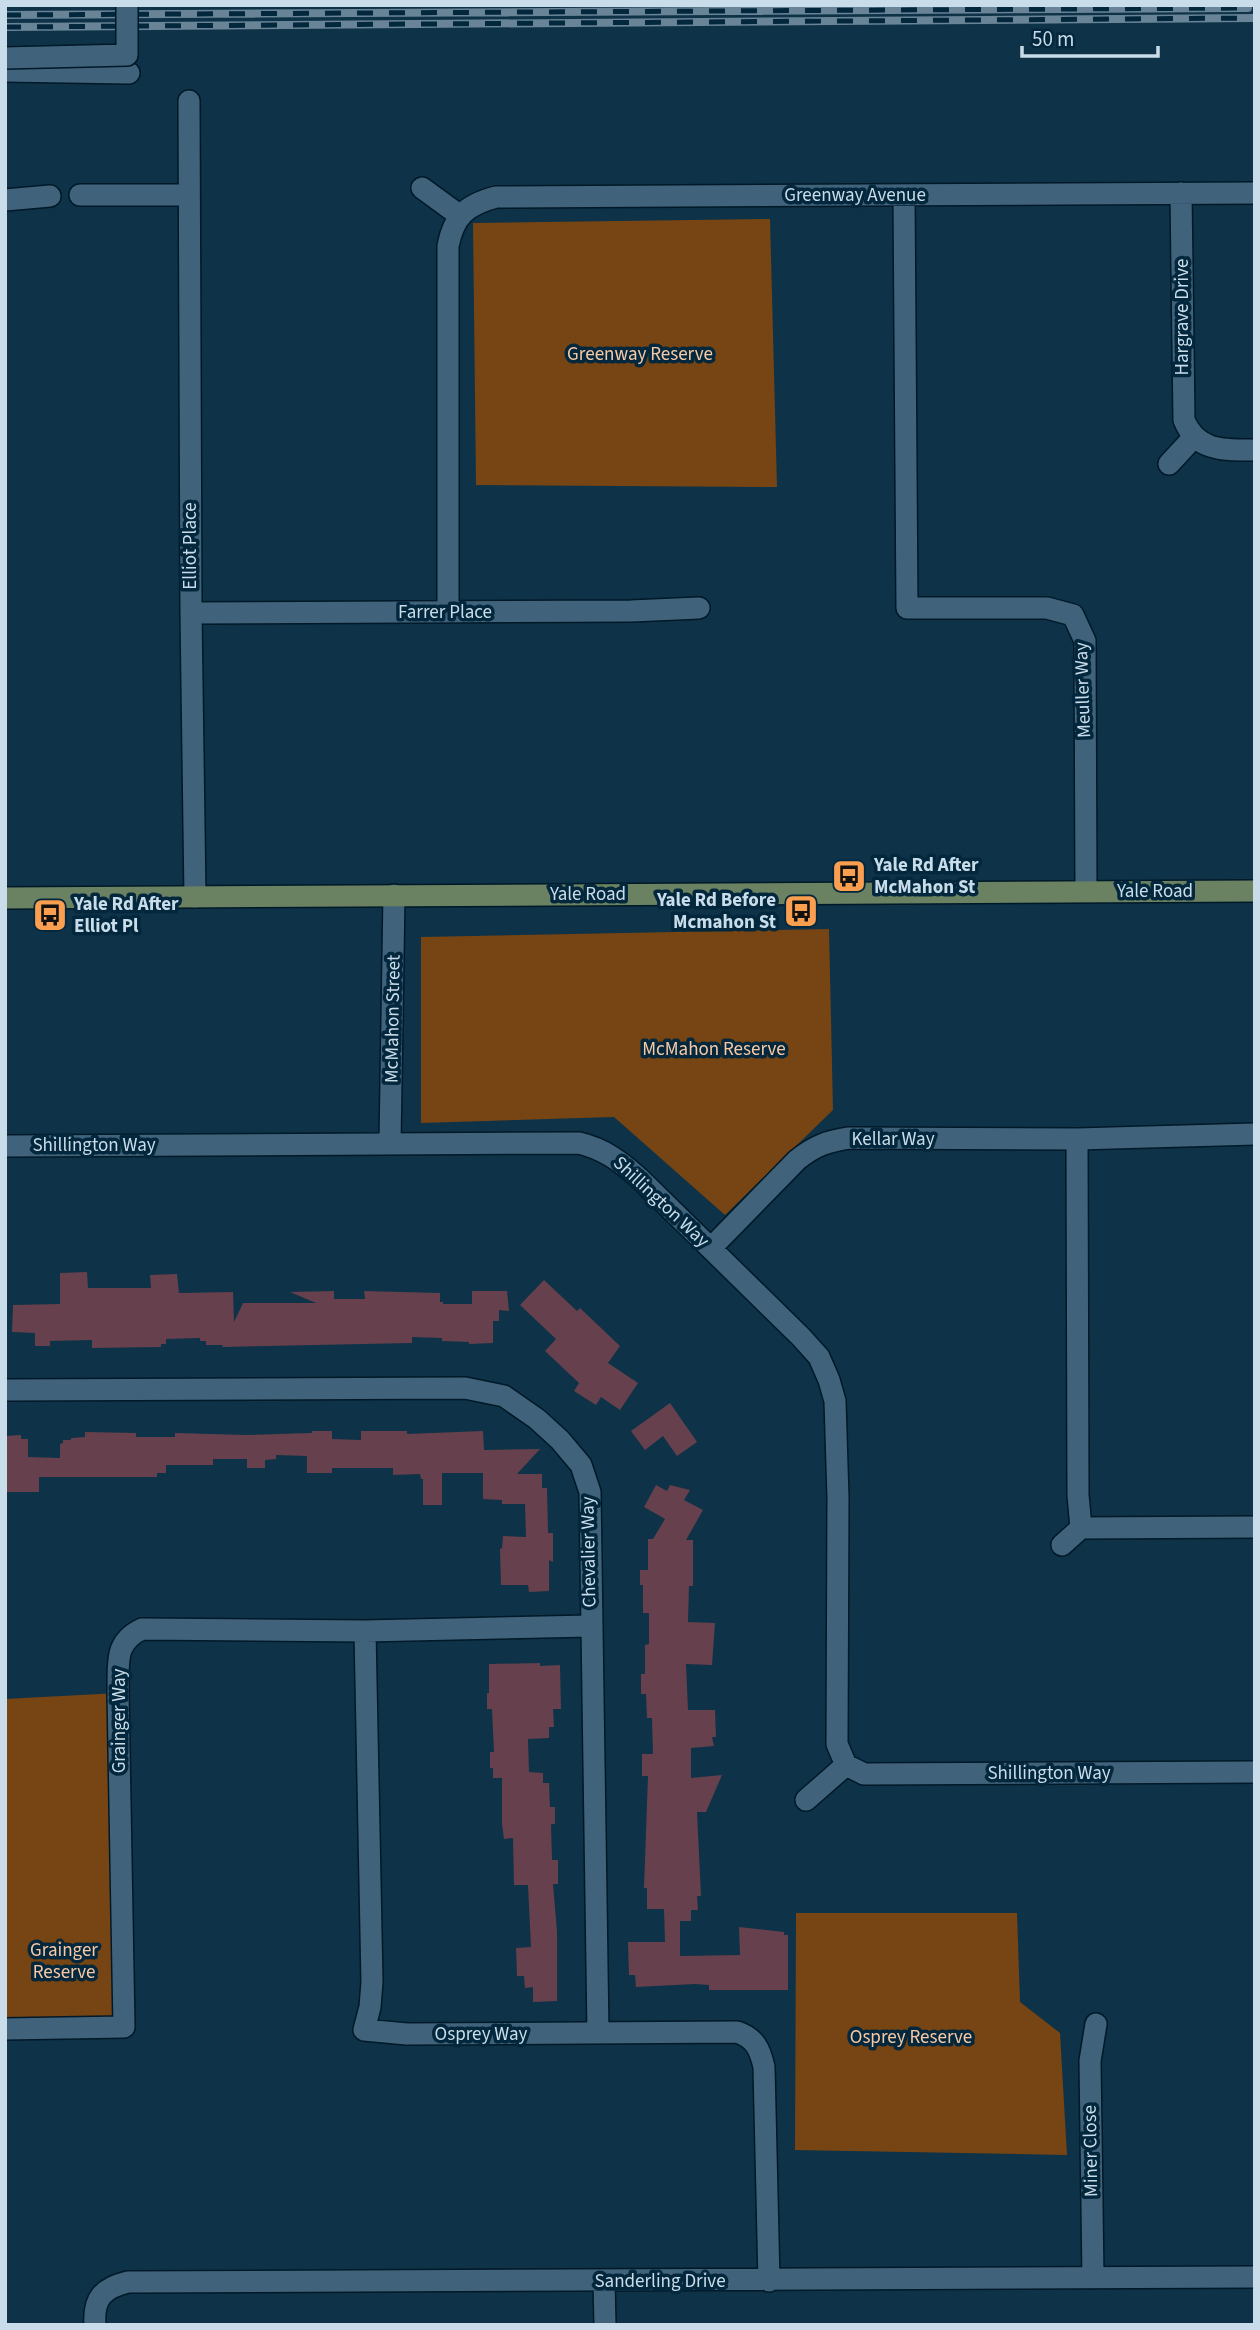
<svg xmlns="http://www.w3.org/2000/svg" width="1260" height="2330" font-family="'Source Sans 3',sans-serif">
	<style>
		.green { fill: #774413 }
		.building { fill: #66404c }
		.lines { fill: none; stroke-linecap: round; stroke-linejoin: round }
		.minor-casing { stroke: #001928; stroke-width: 24 }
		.major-casing { stroke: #001928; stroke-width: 24 }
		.minor { stroke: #40637b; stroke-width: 21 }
		.major { stroke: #6b8262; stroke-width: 21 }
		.rail-casing { stroke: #698496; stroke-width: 8 }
		.rail { stroke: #03273c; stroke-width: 5; stroke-dasharray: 16; stroke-linecap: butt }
		.minor-bridge-casing { stroke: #001928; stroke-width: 24; stroke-linecap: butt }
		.minor-bridge { stroke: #40637b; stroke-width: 21 }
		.labels { text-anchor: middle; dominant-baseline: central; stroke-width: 7; stroke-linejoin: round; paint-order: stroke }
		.street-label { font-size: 19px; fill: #c9dce9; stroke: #03273c }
		.park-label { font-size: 19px; fill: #f8c9a5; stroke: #03273c }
		.poi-label { font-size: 19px; font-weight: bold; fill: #c9dce9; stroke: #03273c; text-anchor: start }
	</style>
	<rect width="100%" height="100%" fill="#0e3247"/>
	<path class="green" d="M770 219 777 487 476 485 473 223Z
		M829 929 833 1110 725 1215 614 1117 421 1123V937Z
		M118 1693 124 2027 5 2029V1699Z
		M796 1913H1017L1020 2002 1060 2033 1067 2155 795 2150Z"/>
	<path class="building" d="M87 1272 88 1288H151L150 1275 177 1274 179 1293 233 1292 234 1322 243 1303H316L290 1292 334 1291V1299H365L364 1291 440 1293V1302H443V1304H472V1291H507L509 1311 499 1310V1321H493V1343L469 1344V1342L442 1341V1338L412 1337V1343L222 1347 223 1345H206V1341H200V1338L166 1339V1344H161V1347L92 1348V1340L50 1341V1346H35V1333L12 1332 13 1305 60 1304V1273Z
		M544 1280 577 1311 580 1308 620 1346 608 1363 638 1383 620 1410 601 1397 596 1405 574 1391 579 1383 545 1351 556 1339 520 1305Z
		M670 1403 697 1442 677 1456 663 1436 645 1450 631 1431Z
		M312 1431H332V1439L361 1440V1431H407V1434L483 1431 484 1450 540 1449 517 1474H542V1488H547L548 1533H553V1562L549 1560V1591L529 1592 528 1585H501L500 1549 502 1548 503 1536 526 1537 525 1504H502V1500L483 1499V1473H442V1505H423V1479H421L420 1474 393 1475V1468H332V1473H307V1456L276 1455V1459L265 1460V1468H247V1459H213V1465H166V1473H157V1477H39V1492H7L6 1436 21 1435V1439H28V1457L60 1458V1444L63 1443V1440H71V1438L85 1437V1432L136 1433V1437H175V1433L245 1435 312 1433Z
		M656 1485 667 1491 670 1485 690 1490 684 1500 703 1510 686 1540H693V1586H689L688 1622 715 1623 712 1665 686 1664 688 1710H715L716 1737H712L714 1746 691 1748V1778L722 1775 706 1812H697L701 1896H697L698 1910H691V1921H680V1956L740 1955 739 1927 784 1932V1935H788V1990H709V1985L695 1984 636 1987 635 1975H629L628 1942H665L664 1909H647V1888H644L648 1776H642V1754H653L652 1718H647L646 1694H641V1674H645V1645L649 1644V1613H643V1585H640V1570H648V1539H653L665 1519 644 1507Z
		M540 1663V1666L560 1665 561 1709H553L554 1727H549V1738L528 1739 529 1772 543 1773V1783H549L550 1807H555V1824H551L552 1860H558V1884H553L557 1931V2001L533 2002V1987L525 1988 524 1976H517L516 1948 531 1947 528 1885H514L513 1838 504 1839 502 1824V1778H493V1768H490V1752H494L492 1709H487V1693H489V1664Z"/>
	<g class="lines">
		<g class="minor-casing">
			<path id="minor" d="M5 71 129 73
				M189 101 191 613 195 897
				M422 188 459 215
				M1181 193 1184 420C1197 452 1225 450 1255 450
				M80 195H189
				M904 195 907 608H1047L1073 615 1085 641 1086 891
				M5 200 50 196
				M1169 464 1194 437
				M448 612V246C454 216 466 205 496 197L1255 193
				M191 613 631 611 699 608
				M1077 1139 1078 1495 1081 1528
				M390 1143 394 895
				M5 1146 579 1143C604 1149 620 1161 639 1178L801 1337 819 1357 829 1380 835 1401 838 1498 837 1744 846 1765 864 1774 1255 1772
				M711 1248 797 1160C814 1146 828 1141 849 1138L1077 1139 1255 1134
				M5 1390 465 1388 504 1396 537 1419 560 1440 581 1465 590 1492 598 2033
				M1062 1545 1081 1528 1255 1527
				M365 1631 372 1982 370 2007 364 2030 407 2034 737 2032C755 2038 760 2049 764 2067L769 2281
				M806 1800 846 1765
				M5 2029 124 2027 118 1693C119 1664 113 1643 142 1629L365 1631 590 1626
				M1093 2278 1090 2061 1096 2024
				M604 2281 605 2325
				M95 2325C93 2298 103 2288 128 2282L1255 2277"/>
		</g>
		<g class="major-casing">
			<path id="major" d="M5 898 1255 891"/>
		</g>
		<use href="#minor" class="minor"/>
		<use href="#major" class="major"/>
		<g class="rail-casing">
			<path id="rail" d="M5 15 1248 8
				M5 27 1255 18"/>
		</g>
		<use href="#rail" class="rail"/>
		<g class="minor-bridge-casing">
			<path id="minor-bridge" d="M5 58 127 55V5"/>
		</g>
		<use href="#minor-bridge" class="minor-bridge"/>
	</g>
	<defs>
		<g id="bus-square" transform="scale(1.75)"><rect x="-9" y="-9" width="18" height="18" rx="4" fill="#fa9f4f" stroke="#03273c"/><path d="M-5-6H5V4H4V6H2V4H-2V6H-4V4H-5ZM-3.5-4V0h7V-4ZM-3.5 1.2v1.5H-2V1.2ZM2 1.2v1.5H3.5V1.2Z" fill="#111"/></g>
	</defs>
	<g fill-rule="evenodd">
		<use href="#bus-square" x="849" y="876"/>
		<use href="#bus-square" x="801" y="911"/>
		<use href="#bus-square" x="50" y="915"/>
	</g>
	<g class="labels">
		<g class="street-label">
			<text x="855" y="195">Greenway Avenue</text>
			<text transform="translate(1182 317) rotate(-90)">Hargrave Drive</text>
			<text transform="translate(190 546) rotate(-90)">Elliot Place</text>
			<text x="445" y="612">Farrer Place</text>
			<text transform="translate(1083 690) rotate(-92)">Meuller Way</text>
			<text x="1155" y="891">Yale Road</text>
			<text x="588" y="894">Yale Road</text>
			<text transform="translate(393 1019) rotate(-89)">McMahon Street</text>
			<text x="893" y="1139">Kellar Way</text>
			<text x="94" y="1145">Shillington Way</text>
			<text transform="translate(661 1202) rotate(43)">Shillington Way</text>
			<text transform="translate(589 1552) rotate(-91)">Chevalier Way</text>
			<text transform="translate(119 1721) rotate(-90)">Grainger Way</text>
			<text x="1049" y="1773">Shillington Way</text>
			<text x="481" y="2034">Osprey Way</text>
			<text transform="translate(1091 2151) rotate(-91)">Miner Close</text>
			<text x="660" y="2281">Sanderling Drive</text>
		</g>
		<g class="park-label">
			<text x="640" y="354">Greenway Reserve</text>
			<text x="714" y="1049">McMahon Reserve</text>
			<text x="64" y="1950">Grainger<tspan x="64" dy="22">Reserve</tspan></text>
			<text x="911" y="2037">Osprey Reserve</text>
		</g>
		<g class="poi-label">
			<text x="874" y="865">Yale Rd After<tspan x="874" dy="22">McMahon St</tspan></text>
			<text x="776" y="900" text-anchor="end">Yale Rd Before<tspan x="776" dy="22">Mcmahon St</tspan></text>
			<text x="74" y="904">Yale Rd After<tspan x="74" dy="22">Elliot Pl</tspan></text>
		</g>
	</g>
	<rect width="1260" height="2330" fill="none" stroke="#c9dce9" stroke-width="14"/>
	<path d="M1022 46v10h136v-10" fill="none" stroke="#c9dce9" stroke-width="3.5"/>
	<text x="1032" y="46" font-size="21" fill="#c9dce9" stroke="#03273c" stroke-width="5" paint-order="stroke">50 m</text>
</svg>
